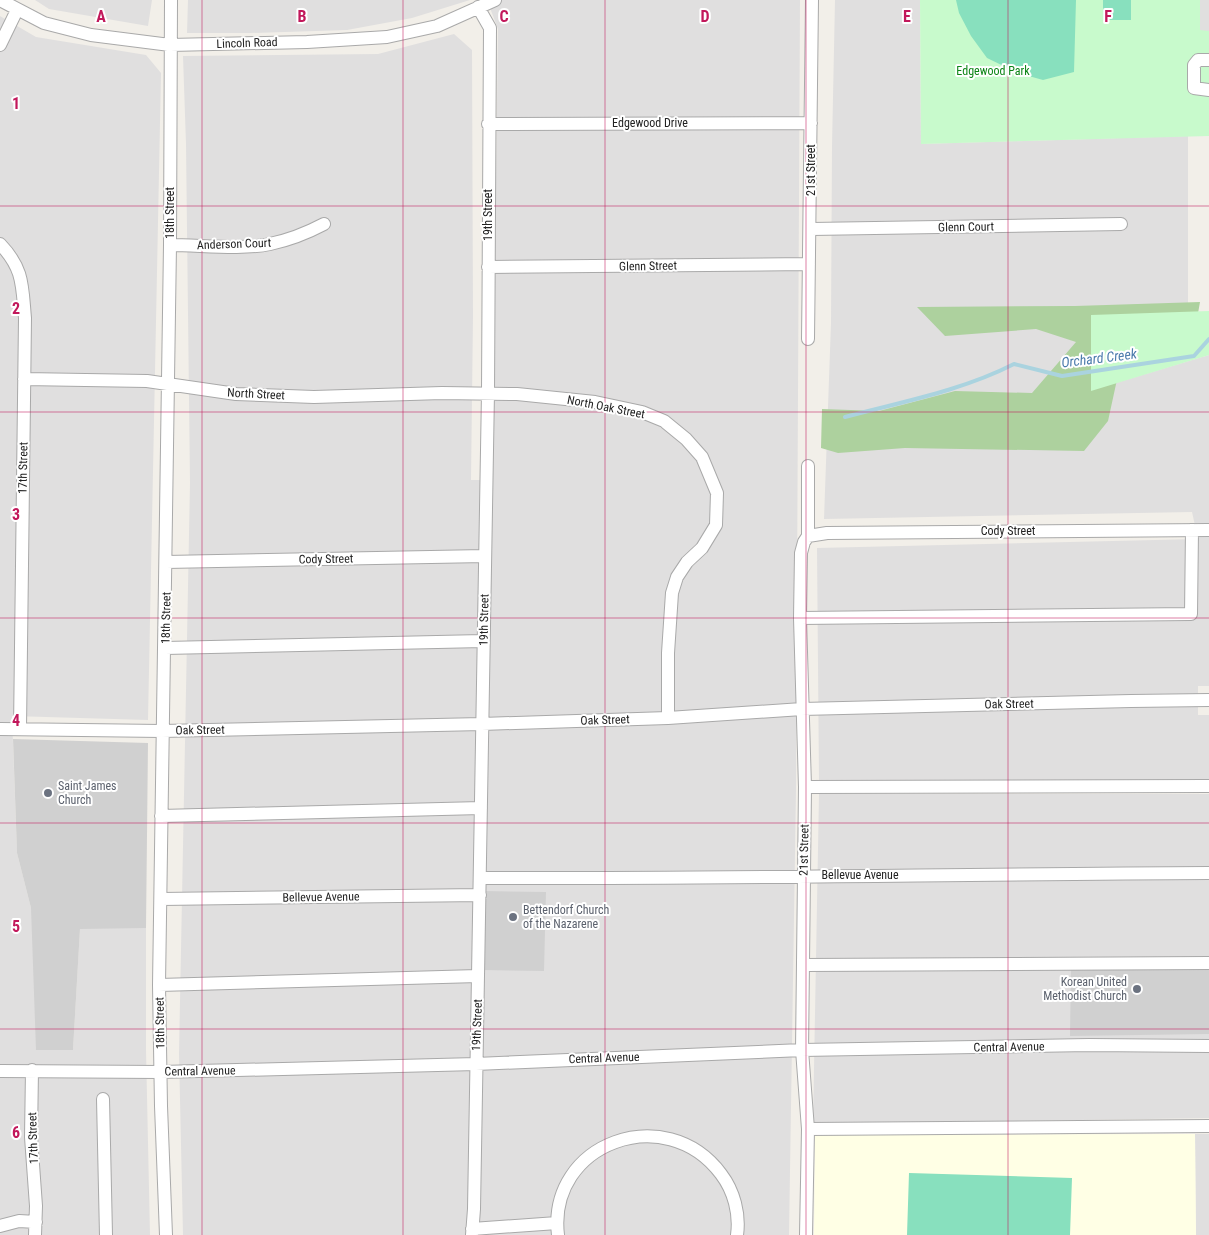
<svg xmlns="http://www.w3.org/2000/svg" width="1209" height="1235" font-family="'Roboto Condensed',sans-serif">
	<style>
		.residential { fill: #e0dfdf }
		.education { fill: #ffffe5 }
		.religious { fill: #d0d0d0 }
		.forest { fill: #add19e }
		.park { fill: #c8facc }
		.pitch { fill: #88e0be }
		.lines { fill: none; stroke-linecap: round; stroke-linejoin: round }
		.stream { stroke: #aad3df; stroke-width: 4 }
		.minor-casing { stroke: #a9a9a9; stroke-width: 14 }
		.minor { stroke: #fff; stroke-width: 12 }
		.grid { fill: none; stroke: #c2185b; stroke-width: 1; stroke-opacity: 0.55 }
		.worship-dot { fill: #6b7280; stroke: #fff; stroke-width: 2 }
		.labels { text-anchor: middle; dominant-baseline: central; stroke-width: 4; stroke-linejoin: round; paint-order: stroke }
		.street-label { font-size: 12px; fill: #222; stroke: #fff }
		.park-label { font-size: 12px; fill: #0c8416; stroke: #fff }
		.worship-label { font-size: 12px; fill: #5b616d; stroke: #fff; text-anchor: start }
		.water-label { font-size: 14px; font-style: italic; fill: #4a7aab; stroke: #fff }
		.grid-label { font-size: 16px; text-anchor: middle; font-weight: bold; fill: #c2185b; stroke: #fff; stroke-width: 4; stroke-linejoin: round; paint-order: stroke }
	</style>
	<rect width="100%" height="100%" fill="#f2efe9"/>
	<path class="residential" d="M35 0H152L148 26 49 9Z
		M188 0H470L412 18 347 30 250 33H187Z
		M487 0H800L796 790 789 1235H183L179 1054 190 483 186 144 183 56 378 54 454 34 472 50 473 316 471 480H492L498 29Z
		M835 0H920L921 144 1188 136V313L1092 390 1209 355V686H1198V715H1209V781L819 782 817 548 1198 539 1192 512 824 519 831 323 832 146Z
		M1200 0H1209V31H1200Z
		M0 16 36 37 146 55 161 73 148 720 12 716 17 853 31 908 73 1050 80 928H146V1050L150 1235H0Z
		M819 794H1209V1118L813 1124Z
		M1195 1134H1209V1235H1196Z"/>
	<path class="education" d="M1195 1134 1196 1235H814L815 1135Z"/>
	<path class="religious" d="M13 739 148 743 146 928 80 929 73 1050H36L31 908 17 853Z
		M484 891 546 892 544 971 483 970Z
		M1209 965V1034L1070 1036 1071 967Z"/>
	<path class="forest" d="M1200 302 1194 336 1118 375 1108 421 1084 451 905 448 838 453 821 448 822 409 879 411 955 391 1032 393 1076 342 1036 329 945 336 917 307 1075 306Z"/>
	<path class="park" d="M920 0H1200V30L1209 31V136L921 144Z
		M1209 311V355L1091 391V315Z"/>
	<path class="pitch" d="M956 0H1076L1074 72 1043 80 1018 73 987 58 971 36 959 13Z
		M1103 0H1131V20H1103Z
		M909 1173 1072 1178 1070 1235H907Z"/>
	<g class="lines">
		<path class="stream" d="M845 417C901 402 961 391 1014 364L1062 376 1194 356 1209 339"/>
		<g class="minor-casing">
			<path id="minor" d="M0 0 44 23 91 35 170 45 307 42 387 37 437 26 495 0
				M0 45 17 10
				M1209 60H1198L1194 65V88L1209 90
				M488 124 811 123
				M811 229 1121 224
				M0 244C24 269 22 286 25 318L20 729
				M170 245C201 245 241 250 270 244 289 240 307 233 324 224
				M488 267 809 264
				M808 339 812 0
				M24 379 147 381 236 394 314 397 442 393 517 394 595 402 642 412 664 421 686 439 702 457 717 493 716 525 702 548 687 562 677 577 672 593 668 653V718
				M808 536 827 533 1209 530
				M166 562 485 556
				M800 618 1191 614 1192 530
				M165 648 483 641
				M0 729 162 731 482 724 668 718 802 709 1131 701 1209 700
				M805 787 1209 786
				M161 816 481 808
				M480 878C723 879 966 874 1209 873
				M161 899 480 895
				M804 965 1209 963
				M159 985 478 976
				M32 1070 31 1137 36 1206 35 1235
				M0 1071 161 1072 476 1064 802 1050 1089 1045 1209 1046
				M103 1099 106 1235
				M808 1129 1209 1126
				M0 1226 19 1221 36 1222
				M472 1229 557 1223
				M166 1235 161 1106 159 985 170 245 171 0
				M472 1235 474 1209 488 392 490 28 478 7
				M558 1235C547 1143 666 1100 721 1174 734 1191 740 1214 737 1235
				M806 1235 808 1129 802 1050 805 787 800 618 801 553 804 542 808 536V466"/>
		</g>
		<use href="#minor" class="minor"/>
	</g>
	<path class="grid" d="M202 0V1235M403 0V1235M605 0V1235M806 0V1235M1008 0V1235M0 206H1209M0 412H1209M0 618H1209M0 823H1209M0 1029H1209"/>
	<g class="worship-dot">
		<circle cx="48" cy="793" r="5"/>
		<circle cx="513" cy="917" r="5"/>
		<circle cx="1137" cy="989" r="5"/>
	</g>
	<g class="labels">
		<g class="street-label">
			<text transform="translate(247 43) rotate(-2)">Lincoln Road</text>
			<text x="650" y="123">Edgewood Drive</text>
			<text transform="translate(811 170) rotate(-90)">21st Street</text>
			<text transform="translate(170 213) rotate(-90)">18th Street</text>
			<text transform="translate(488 215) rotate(-90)">19th Street</text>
			<text transform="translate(966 227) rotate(-1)">Glenn Court</text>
			<text transform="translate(234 244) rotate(-2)">Anderson Court</text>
			<text transform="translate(648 266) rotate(-1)">Glenn Street</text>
			<text transform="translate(256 394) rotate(3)">North Street</text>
			<text transform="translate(606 407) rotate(11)">North Oak Street</text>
			<text transform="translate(23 468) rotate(-89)">17th Street</text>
			<text x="1008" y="531">Cody Street</text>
			<text transform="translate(326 559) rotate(-1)">Cody Street</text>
			<text transform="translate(166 618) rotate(-89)">18th Street</text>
			<text transform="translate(484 620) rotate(-89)">19th Street</text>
			<text transform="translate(1009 704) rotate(-1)">Oak Street</text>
			<text transform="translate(605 720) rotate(-2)">Oak Street</text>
			<text transform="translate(200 730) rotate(-1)">Oak Street</text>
			<text transform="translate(804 850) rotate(-89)">21st Street</text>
			<text x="860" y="875">Bellevue Avenue</text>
			<text transform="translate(321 897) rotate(-1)">Bellevue Avenue</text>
			<text transform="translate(160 1023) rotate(-91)">18th Street</text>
			<text transform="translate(477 1025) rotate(-88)">19th Street</text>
			<text transform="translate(1009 1047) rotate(-1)">Central Avenue</text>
			<text transform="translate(604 1058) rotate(-2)">Central Avenue</text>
			<text transform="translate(200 1071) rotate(-1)">Central Avenue</text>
			<text transform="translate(33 1138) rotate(-92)">17th Street</text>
		</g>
		<g class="park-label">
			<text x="993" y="71">Edgewood Park</text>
		</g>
		<g class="worship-label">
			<text x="58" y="786">Saint James<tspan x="58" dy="14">Church</tspan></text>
			<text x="523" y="910">Bettendorf Church<tspan x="523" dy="14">of the Nazarene</tspan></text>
			<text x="1127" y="982" text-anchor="end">Korean United<tspan x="1127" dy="14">Methodist Church</tspan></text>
		</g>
		<g class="water-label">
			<text transform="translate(1099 358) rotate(-7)">Orchard Creek</text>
		</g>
	</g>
	<g class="grid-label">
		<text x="101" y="22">A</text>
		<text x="302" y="22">B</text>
		<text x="504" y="22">C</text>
		<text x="705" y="22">D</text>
		<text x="907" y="22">E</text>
		<text x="1108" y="22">F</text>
		<text x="16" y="109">1</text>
		<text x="16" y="314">2</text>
		<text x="16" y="520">3</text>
		<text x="16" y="726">4</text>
		<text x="16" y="932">5</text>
		<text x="16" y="1138">6</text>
	</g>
</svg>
